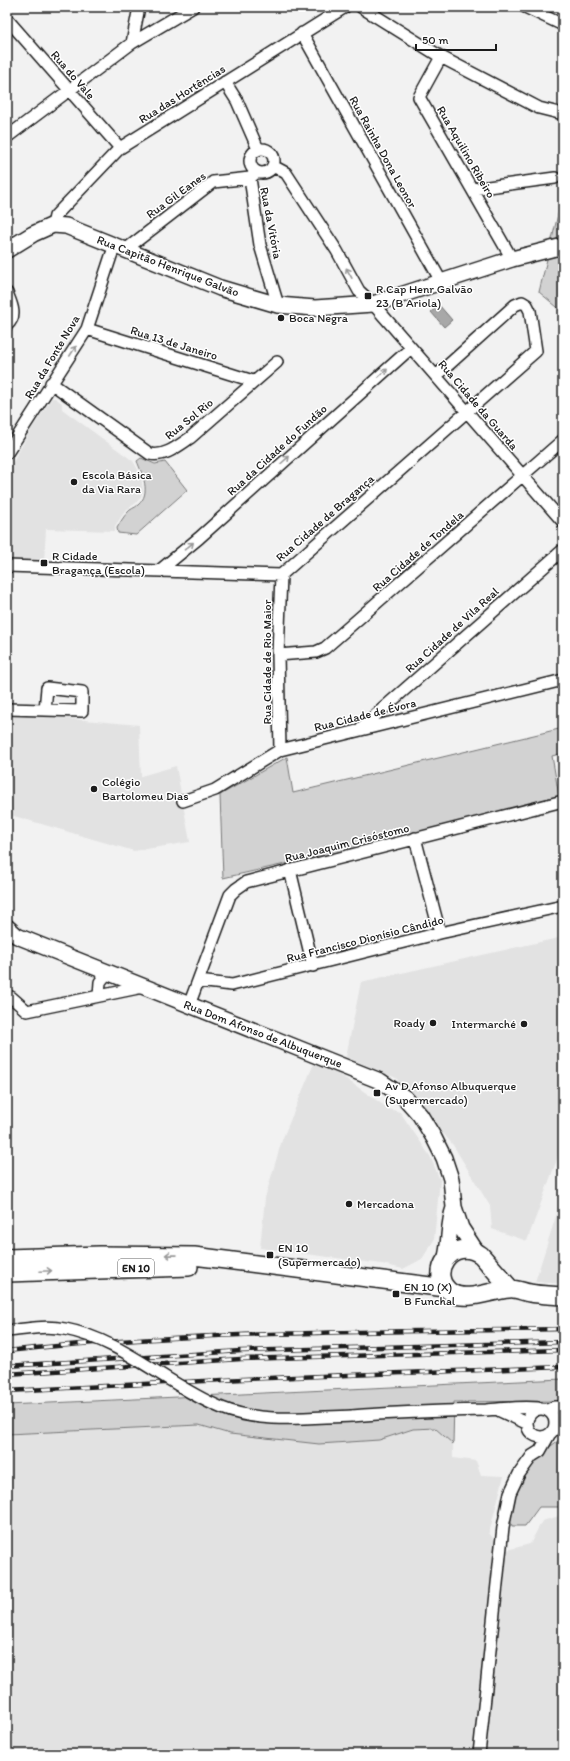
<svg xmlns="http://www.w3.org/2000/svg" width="570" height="1761" font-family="Itim,sans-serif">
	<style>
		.built { fill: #e2e2e2 }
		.green { fill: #d2d2d2; stroke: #777 }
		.water { fill: #a8a8a8; stroke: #707070 }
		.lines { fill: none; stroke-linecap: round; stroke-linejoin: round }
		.street-casing { stroke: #1c1c1c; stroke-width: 14 }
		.secondary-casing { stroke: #1c1c1c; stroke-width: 18 }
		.primary-casing { stroke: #1c1c1c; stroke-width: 20 }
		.street { stroke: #fff; stroke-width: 11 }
		.secondary { stroke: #fff; stroke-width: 15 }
		.primary { stroke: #fff; stroke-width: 17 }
		.rail-casing { stroke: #1c1c1c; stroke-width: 4.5 }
		.rail { stroke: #fff; stroke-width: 3; stroke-dasharray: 9; stroke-linecap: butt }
		.street-bridge-casing { stroke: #1c1c1c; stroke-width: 14; stroke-linecap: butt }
		.street-bridge { stroke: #fff; stroke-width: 11 }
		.oneway { stroke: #999 }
		.poi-dot { fill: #1c1c1c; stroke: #fff; stroke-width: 1.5 }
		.labels { text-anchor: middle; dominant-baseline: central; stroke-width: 3; stroke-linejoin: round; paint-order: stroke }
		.shield { fill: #fff; stroke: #606060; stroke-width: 1 }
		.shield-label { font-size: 11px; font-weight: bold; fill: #1c1c1c }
		.street-label { font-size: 12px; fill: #1c1c1c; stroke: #fff }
		.poi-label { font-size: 12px; fill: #1c1c1c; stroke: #fff; text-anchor: start }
	</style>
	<rect width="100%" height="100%" fill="#f2f2f2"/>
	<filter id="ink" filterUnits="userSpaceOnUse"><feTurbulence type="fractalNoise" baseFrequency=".025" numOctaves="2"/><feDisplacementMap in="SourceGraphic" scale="8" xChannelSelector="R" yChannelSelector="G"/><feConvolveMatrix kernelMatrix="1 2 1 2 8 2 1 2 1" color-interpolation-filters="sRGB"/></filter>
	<g filter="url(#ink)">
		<path class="built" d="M52 398H55L62 403V409L133 461 141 475 143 490 141 497 136 503 126 510 115 526V531L46 529 44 562 7 560V473L29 433Z
			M7 713 139 725 141 776 176 766 190 842 134 851 7 814Z
			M563 937V1143L527 1241 492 1229 490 1206 453 1145 396 1078 346 1057 361 982Z
			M315 1061 339 1074 389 1109 400 1112 430 1156 440 1180 434 1240 422 1259 403 1269 382 1264 260 1248 265 1198 282 1140Z
			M563 1194V1284L535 1282Z
			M199 1425 230 1434 379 1440 413 1429 435 1428 453 1444V1458L476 1461 481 1475 504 1476 489 1533 503 1551 530 1544 542 1521 563 1515V1754H7V1434Z"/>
		<path class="green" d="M563 194V312L539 292Z
			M141 458 155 464 165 462 187 490 136 535 118 533 117 528C120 523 123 517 128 512 130 509 135 508 138 505 152 493 142 474 137 461Z
			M563 728V753L552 756 560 802 223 878 220 795 287 757 293 793Z
			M563 1379V1401L454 1402 453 1444 435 1428 413 1429 379 1440 319 1444 230 1434 199 1425 7 1434V1405Z
			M563 1437V1507H539L525 1526H512L510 1518 518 1486 532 1460Z"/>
		<path class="water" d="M439 305 452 320 444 327 431 312Z"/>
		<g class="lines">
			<g class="street-casing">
				<path id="street" d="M361 7 441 57 539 108 563 114
					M525 7 563 25
					M7 19 120 148
					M302 33 442 283
					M132 43 139 7
					M441 57 419 97 512 259
					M225 82 237 101 258 149
					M7 137 132 43 193 7
					M250 161a12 12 0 1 1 24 0a12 12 0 1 1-24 0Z
					M273 166 286 173 337 251 359 291 373 304 563 522
					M257 172 250 178 260 245 278 305
					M473 189 555 178
					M53 225 55 216 120 148 345 7
					M125 250 213 182 250 178
					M7 293C11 303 18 316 7 325
					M87 329 253 381
					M51 383 150 454C165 457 178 446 190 438L277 362
					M7 453 87 329 111 256 115 246
					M7 566 281 575 536 351 530 311 527 305 522 302 515 305 436 376
					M159 571 199 538 411 348
					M278 655 316 652 325 648 563 440
					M7 709 82 711V692L47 688 45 710
					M361 728 563 550
					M280 750 278 655 281 575
					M183 801 215 790 280 750 563 680
					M415 838 440 933
					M290 870 313 966
					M198 981 230 895 236 889 246 882 563 801
					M99 996 100 982 108 972
					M11 997 27 1011 143 987
					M189 1005 198 981 232 985 440 933 563 906
					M527 1423a14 14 0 1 1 28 0a14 14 0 1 1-28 0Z
					M548 1410 554 1407H563
					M500 1411 526 1423
					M352 1416C397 1412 441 1411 486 1410 503 1409 520 1406 538 1408
					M479 1754 503 1527 510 1493 519 1474 532 1456 540 1451 549 1435"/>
			</g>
			<g class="secondary-casing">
				<path id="secondary" d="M7 250 33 234 53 225 66 226 220 288 278 305 315 308 373 304 512 259 563 246
					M7 927 17 936 380 1081 405 1098 420 1115 434 1138 444 1158 451 1179 454 1207 461 1228 476 1251
					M446 1257C450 1241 448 1224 454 1208"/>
			</g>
			<g class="primary-casing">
				<path id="primary" d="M7 1258 100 1255 194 1256 446 1288
					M7 1273 189 1267
					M510 1288 481 1255C452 1234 425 1276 452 1293 466 1302 492 1290 509 1289 516 1288 523 1292 530 1293 540 1295 552 1295 563 1296"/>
			</g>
			<use href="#street" class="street"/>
			<use href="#secondary" class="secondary"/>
			<use href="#primary" class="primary"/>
			<g class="rail-casing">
				<path id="rail" d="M7 1351C191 1331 378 1332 563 1329
					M7 1366 241 1351 563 1342
					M7 1374 241 1359 563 1350
					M7 1391 243 1379 563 1367"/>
			</g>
			<use href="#rail" class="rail"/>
			<g class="street-bridge-casing">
				<path id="street-bridge" d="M7 1331C26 1329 46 1325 65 1329 123 1340 168 1386 222 1408 262 1424 310 1417 352 1416"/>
			</g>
			<use href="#street-bridge" class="street-bridge"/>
		</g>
		<defs><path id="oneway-shaft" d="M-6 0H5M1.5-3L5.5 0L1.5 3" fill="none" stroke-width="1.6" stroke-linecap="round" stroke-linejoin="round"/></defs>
		<g class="oneway">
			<use href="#oneway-shaft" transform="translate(349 273) rotate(-119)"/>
			<use href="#oneway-shaft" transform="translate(73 351) rotate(-57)"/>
			<use href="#oneway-shaft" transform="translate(383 373) rotate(-42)"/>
			<use href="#oneway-shaft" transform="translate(285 460) rotate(-42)"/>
			<use href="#oneway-shaft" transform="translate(189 546) rotate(-40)"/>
			<use href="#oneway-shaft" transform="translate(171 1255) rotate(-179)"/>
			<use href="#oneway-shaft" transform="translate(46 1271) rotate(-3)"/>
		</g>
	</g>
	<g class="poi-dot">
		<rect x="364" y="292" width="8" height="8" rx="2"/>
		<circle cx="281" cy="318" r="4"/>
		<circle cx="74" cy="482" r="4"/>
		<rect x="40" y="559" width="8" height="8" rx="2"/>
		<circle cx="94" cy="789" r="4"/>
		<circle cx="433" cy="1023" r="4"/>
		<circle cx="524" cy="1024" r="4"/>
		<rect x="373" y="1089" width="8" height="8" rx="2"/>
		<circle cx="349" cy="1204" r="4"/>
		<rect x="266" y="1251" width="8" height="8" rx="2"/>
		<rect x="392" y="1290" width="8" height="8" rx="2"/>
	</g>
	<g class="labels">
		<rect class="shield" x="118" y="1259" width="36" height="18" rx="3"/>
		<g class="shield-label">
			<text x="136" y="1268">EN 10</text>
		</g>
		<g class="street-label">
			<text transform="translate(73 75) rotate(49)">Rua do Vale</text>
			<text transform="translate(182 94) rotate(-32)">Rua das Hortências</text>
			<text transform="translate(383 152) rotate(61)">Rua Rainha Dona Leonor</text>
			<text transform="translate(466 152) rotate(60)">Rua Aquilino Ribeiro</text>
			<text transform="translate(176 195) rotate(-36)">Rua Gil Eanes</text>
			<text transform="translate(271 223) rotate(79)">Rua da Vitória</text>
			<text transform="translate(168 266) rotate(21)">Rua Capitão Henrique Galvão</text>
			<text transform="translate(174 343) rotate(17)">Rua 13 de Janeiro</text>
			<text transform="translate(52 357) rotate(-59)">Rua da Fonte Nova</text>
			<text transform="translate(478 405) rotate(49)">Rua Cidade da Guarda</text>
			<text transform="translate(189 419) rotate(-39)">Rua Sol Rio</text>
			<text transform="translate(277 450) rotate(-42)">Rua da Cidade do Fundão</text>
			<text transform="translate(325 518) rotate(-41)">Rua Cidade de Bragança</text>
			<text transform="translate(418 551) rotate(-41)">Rua Cidade de Tondela</text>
			<text transform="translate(452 630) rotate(-42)">Rua Cidade de Vila Real</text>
			<text transform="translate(267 662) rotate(-90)">Rua Cidade de Rio Maior</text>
			<text transform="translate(365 715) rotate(-14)">Rua Cidade de Évora</text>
			<text transform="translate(347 843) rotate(-14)">Rua Joaquim Crisóstomo</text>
			<text transform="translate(365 939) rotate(-14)">Rua Francisco Dionísio Cândido</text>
			<text transform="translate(263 1034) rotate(21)">Rua Dom Afonso de Albuquerque</text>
		</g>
		<g class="poi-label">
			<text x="376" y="289">R Cap Henr Galvão<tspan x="376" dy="14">23 (B Ariola)</tspan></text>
			<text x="289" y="318">Boca Negra</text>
			<text x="82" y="475">Escola Básica<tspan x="82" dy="14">da Via Rara</tspan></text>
			<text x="52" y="556">R Cidade<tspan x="52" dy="14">Bragança (Escola)</tspan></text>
			<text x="102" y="782">Colégio<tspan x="102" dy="14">Bartolomeu Dias</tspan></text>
			<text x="425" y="1023" text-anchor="end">Roady</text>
			<text x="516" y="1024" text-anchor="end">Intermarché</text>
			<text x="385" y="1086">Av D Afonso Albuquerque<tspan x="385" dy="14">(Supermercado)</tspan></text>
			<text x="357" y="1204">Mercadona</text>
			<text x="278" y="1248">EN 10<tspan x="278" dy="14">(Supermercado)</tspan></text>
			<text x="404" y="1287">EN 10 (X)<tspan x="404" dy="14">B Funchal</tspan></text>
		</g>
	</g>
	<rect width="570" height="1761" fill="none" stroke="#fff" stroke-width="24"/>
	<rect x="12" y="12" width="546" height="1737" fill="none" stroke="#1c1c1c" stroke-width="1.5" filter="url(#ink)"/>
	<path d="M416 44v6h80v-6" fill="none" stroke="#1c1c1c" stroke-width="2"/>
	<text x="422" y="44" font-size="12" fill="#1c1c1c" stroke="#ffffff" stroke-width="3" paint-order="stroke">50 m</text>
</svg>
